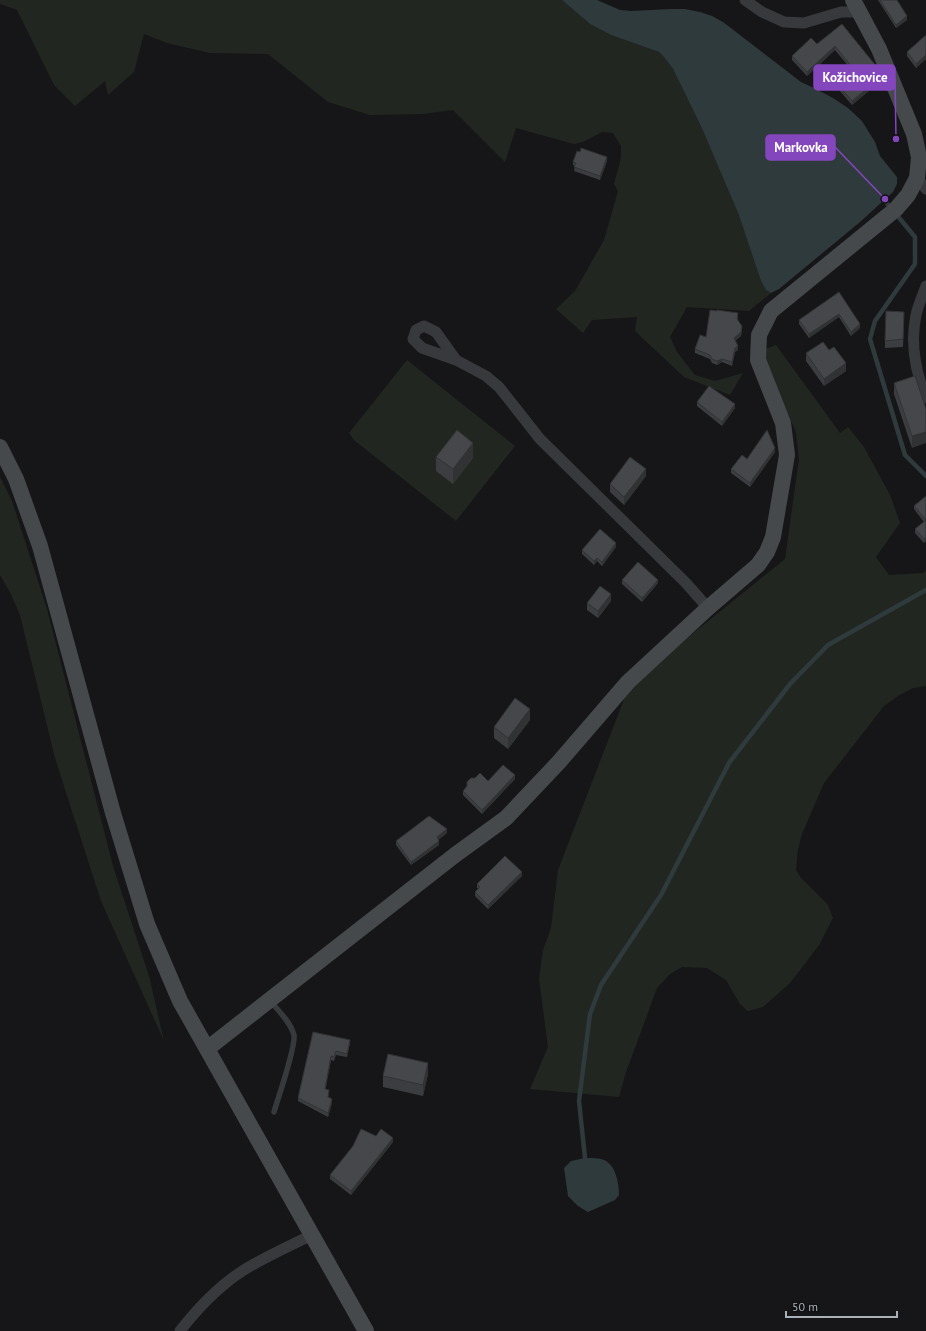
<svg xmlns="http://www.w3.org/2000/svg" width="926" height="1331" font-family="'PT Sans',sans-serif">
	<style>
		.green { fill: #212720 }
		.water { fill: #2f3a3d }
		.lines { fill: none; stroke-linecap: round; stroke-linejoin: round }
		.stream { stroke: #2f3a3d; stroke-width: 4.5 }
		.lane { stroke: #37393d; stroke-width: 5.5 }
		.street { stroke: #37393d; stroke-width: 11 }
		.secondary { stroke: #45494c; stroke-width: 16 }
		.wall { fill: #3b3d40 }
		.shaded-wall { fill: #303234 }
		.building { fill: #45474b; stroke: #303234 }
		.leader { fill: none; stroke: #8446bd; stroke-width: 1.5 }
		.callout-dot { fill: #8446bd; stroke: #111113; stroke-width: 1.5 }
		.callout { fill: #8446bd; stroke: #8446bd; stroke-width: 1.5 }
		.callout-label { font-size: 13px; text-anchor: middle; font-weight: bold; fill: #fff }
	</style>
	<rect width="100%" height="100%" fill="#161618"/>
	<path class="green" d="M0 0H562L590 24 611 35 659 52C675 66 685 93 694 112 710 146 726 180 740 215 748 236 754 259 761 281L766 290 771 293 749 311 687 307 670 337 677 352 695 375 715 381 743 373 730 395 684 377 635 331 637 317 592 320 583 333 556 309 575 291 604 240 618 191 614 184 621 158V146L613 133 602 132 583 142 574 144 516 128 505 162 453 110 422 114 370 115 328 102 268 54 210 53 167 43 144 34 134 72 108 95 105 81 75 106 54 85 17 10 0 4Z
		M776 345 840 433 848 427 864 447 890 495 900 523 876 557 889 575 923 573 926 571V686L913 688 898 696 884 706 824 783 802 834 798 849 796 870 801 878 828 905 833 918 819 945 790 983 763 1007 748 1011 740 1004 726 980 707 968 682 967 670 974 657 988 625 1075 619 1097 530 1089 548 1047 539 979 543 950 551 928 558 870 630 684 785 559 799 459 796 432 760 351Z
		M407 360 515 446 456 521 354 440 349 433Z
		M0 477 12 501 47 609 113 866 149 976 164 1041 101 901 55 758 20 615 11 594 0 575Z"/>
	<path class="water" d="M562 0H597L620 10 631 11 671 9H685L700 12 712 16 723 22 801 82 816 89 833 98 848 108 862 121 875 142 880 156 897 177V184L893 192 860 222 779 289 771 293 766 290 761 281 739 215 704 133 684 91 673 69 664 57 659 52 611 35 590 24Z
		M585 1158C591 1158 599 1158 604 1160 616 1165 619 1184 619 1195L615 1200 588 1212 578 1206 568 1196 564 1168 571 1161Z"/>
	<g class="lines">
		<path class="stream" d="M881 196 915 237V264L875 321 870 339 905 455 926 476
			M585 1158 579 1101 590 1014 601 985 661 895 729 763 790 684 828 645 926 590"/>
		<path class="lane" d="M271 1002C279 1011 291 1023 294 1035 296 1047 278 1098 274 1112"/>
		<path class="street" d="M745 0 762 12 784 22 804 23 841 12H858
			M917 178 926 189
			M926 286C923 295 918 305 916 315 910 343 916 373 926 398
			M456 360 436 332 424 326 416 330 413 339 422 348 456 360 486 376 499 387 540 439 686 583 708 608
			M180 1331C201 1304 225 1279 256 1263 274 1253 293 1244 312 1235"/>
		<path class="secondary" d="M0 447 16 479 40 546 113 813 147 924 180 1001 366 1331
			M207 1049 455 855 506 818 559 762 628 682 708 608 758 565 767 552 773 537 787 455 783 423 758 360 759 335 771 311 896 209 908 195 917 178 919 157 914 134 879 49 853 0"/>
	</g>
	<path class="wall" d="M878 0H897L907 20 896 28Z
		M842 24 882 80 852 105 839 90V86L854 73 835 50 807 76 792 60V56L817 44Z
		M926 35V59L916 68 907 56V52Z
		M580 152 607 161 600 180 574 171 575 166 573 165V162Z
		M839 292 860 328 851 336 839 317 809 338 799 324V320Z
		M738 316V320L742 330 741 336 735 340 738 350 735 352 732 366 722 362 717 365 712 363 710 359 695 353V349L706 337Z
		M904 319 903 347 885 348V341Z
		M829 350 846 371 824 386 806 361V353Z
		M915 376 912 448 894 394V383Z
		M697 402 735 408 722 426 697 406Z
		M775 452 750 487 731 473V469L747 459Z
		M436 457 473 458 453 484 436 471Z
		M646 476 624 505 610 492V484Z
		M926 496V541L924 543 915 533V529L924 522 914 509V506Z
		M616 547 602 566 597 561 594 565 582 554V550Z
		M622 580 658 583 642 602 622 584Z
		M611 601 598 618 587 610V603Z
		M530 720 508 749 494 738V727Z
		M515 779 482 814 463 795V791L488 781Z
		M447 833 438 840 439 845 411 865 396 845V841Z
		M522 876 488 909 475 896V892L479 889 477 888V884Z
		M313 1032 350 1043 347 1057 336 1055 334 1061 331 1060 325 1089 329 1093 328 1097 332 1103 328 1117 298 1101V1098Z
		M428 1074 423 1096 383 1087V1076Z
		M376 1136 393 1142 351 1195 330 1179V1175Z"/>
	<path class="shaded-wall" d="M907 16V20L896 28V25Z
		M835 46V50L807 76V72Z
		M926 55V59L916 68V64Z
		M882 76V80L852 105V101Z
		M607 157V161L600 180V176Z
		M839 314V317L809 338V334Z
		M860 324V328L851 336V332Z
		M742 326 741 336 734 342V338Z
		M738 346V350L735 352 732 366V362L735 348Z
		M722 359V362L717 365V361Z
		M846 363V371L824 386V379Z
		M735 404V408L722 426V422Z
		M926 432V443L912 448V436Z
		M473 443V458L453 484V469Z
		M775 448V452L750 487V483Z
		M646 469V476L624 505V497Z
		M926 538V541L924 543V539Z
		M616 543V547L602 566V562Z
		M597 558V561L594 565V561Z
		M658 580V583L642 602V598Z
		M611 594V601L598 618V611Z
		M530 709V720L508 749V738Z
		M515 775V779L482 814V810Z
		M447 829V833L437 841V837Z
		M439 841V845L411 865V862Z
		M522 872V876L488 909V905Z
		M350 1040V1043L347 1057V1054Z
		M331 1056V1060L325 1093V1089Z
		M428 1063V1074L423 1096V1085Z
		M332 1099V1103L328 1117V1113Z
		M393 1138V1142L351 1195V1191Z"/>
	<path class="building" d="M880 0H897L907 16 896 25Z
		M842 24 872 61 879 69 882 76 852 101 839 86 856 72 835 46 807 72 792 56 811 38 817 44Z
		M926 35V55L916 64 907 52Z
		M581 148 607 157 600 176 574 167 576 163 573 162 577 151 580 152Z
		M839 292 860 324 851 332 839 314 809 334 799 320Z
		M710 310 717 311V310L738 313 737 319 742 326 741 332 734 338 738 346 735 348 732 362 722 359 717 361 712 359 710 355 695 349 700 335 706 337Z
		M886 311 904 312 903 339 885 341Z
		M823 342 829 350 834 347 846 363 824 379 806 353Z
		M915 376 926 409V432L912 436 894 383Z
		M709 386 735 404 722 422 697 402Z
		M457 430 473 443 453 469 436 457Z
		M767 430 775 448 750 483 731 469 742 455 747 459Z
		M630 457 646 469 624 497 610 484Z
		M926 496V520L914 506Z
		M926 520V538L924 539 915 529Z
		M600 529 616 543 602 562 597 558 594 561 582 550Z
		M638 562 658 580 642 598 622 580Z
		M600 586 611 594 598 611 587 603Z
		M515 698 530 709 508 738 494 727Z
		M503 765 515 775 482 810 463 791 467 786V782L471 778H475L480 773 488 781Z
		M429 816 447 829 437 837 439 841 411 862 396 841Z
		M505 856 522 872 488 905 475 892 480 887 477 884Z
		M313 1032 350 1040 347 1054 336 1051 334 1057 331 1056 325 1089 329 1090 328 1097 332 1099 328 1113 298 1098Z
		M388 1054 428 1063 423 1085 383 1076Z
		M361 1129 376 1136 381 1129 393 1138 351 1191 330 1175 353 1146Z"/>
	<path class="leader" d="M896 139L895 78M885 199L835 147"/>
	<g class="callout-dot">
		<circle cx="896" cy="139" r="4"/>
		<circle cx="885" cy="199" r="4"/>
	</g>
	<g class="callout">
		<rect x="814" y="65" width="81" height="25" rx="4"/>
		<rect x="766" y="135" width="69" height="25" rx="4"/>
	</g>
	<g class="callout-label">
		<text x="855" y="82">Kožichovice</text>
		<text x="801" y="152">Markovka</text>
	</g>
	<path d="M786 1311v6h111v-6" fill="none" stroke="#a9b0b7" stroke-width="2"/>
	<text x="792" y="1311" font-size="12" fill="#a9b0b7" stroke="#111113" stroke-width="3" paint-order="stroke">50 m</text>
</svg>
